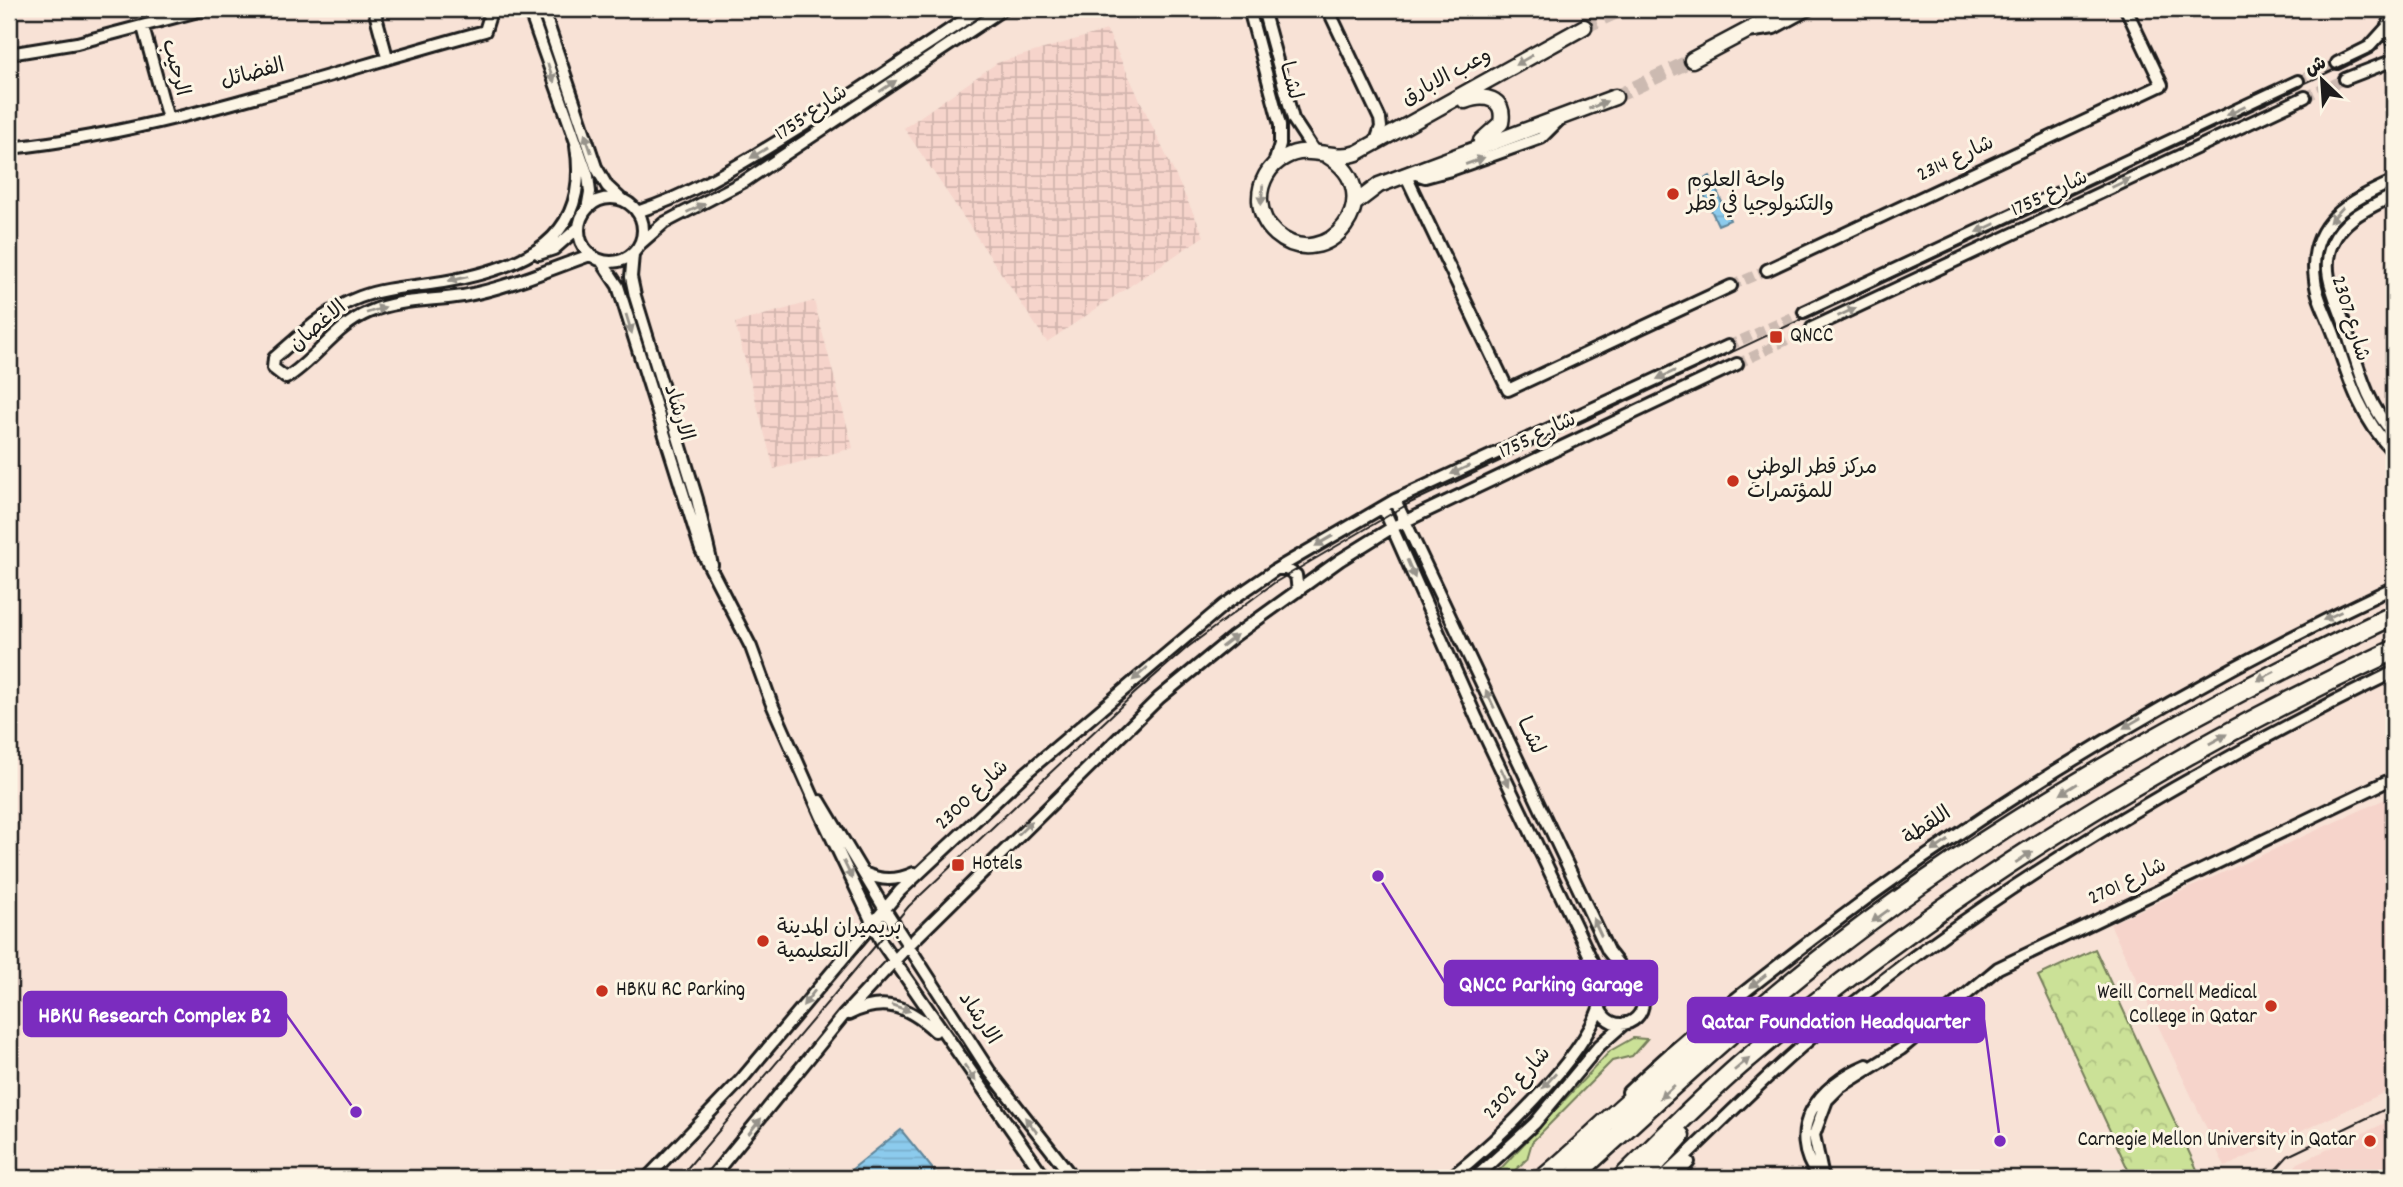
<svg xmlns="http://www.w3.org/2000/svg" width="2403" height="1187" font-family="Dekko,'Playpen Sans Arabic',sans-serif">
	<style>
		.built { fill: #f6d4cb }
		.industrial { fill: url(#industrial-grid) }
		.grass { fill: #cbe197; stroke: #747e5a; stroke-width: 2 }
		.forest { fill: url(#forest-crowns); stroke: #747e5a; stroke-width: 2 }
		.water { fill: url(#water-rules); stroke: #5f8599; stroke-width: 2 }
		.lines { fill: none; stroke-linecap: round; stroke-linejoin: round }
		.minor-tunnel { stroke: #ccbab1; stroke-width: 10; stroke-dasharray: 10 5; stroke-linecap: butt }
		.tertiary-tunnel { stroke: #ccbab1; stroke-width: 14; stroke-dasharray: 14 7; stroke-linecap: butt }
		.minor-casing { stroke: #1c1c1c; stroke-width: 16 }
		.tertiary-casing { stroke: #1c1c1c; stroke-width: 19 }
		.primary-casing { stroke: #1c1c1c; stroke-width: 23 }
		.minor { stroke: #fcf5e5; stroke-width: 10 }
		.tertiary { stroke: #fcf5e5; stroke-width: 14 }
		.primary { stroke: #fcf5e5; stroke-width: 18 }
		.tram { stroke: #1c1c1c; stroke-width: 2 }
		.oneway { fill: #97938b }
		.poi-dot { fill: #c8321e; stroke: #fcf5e5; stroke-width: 2.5 }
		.labels { text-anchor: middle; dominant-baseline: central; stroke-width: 6; stroke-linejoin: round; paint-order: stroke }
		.street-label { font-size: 21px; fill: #1c1c1c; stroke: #fcf5e5 }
		.poi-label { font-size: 21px; fill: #1c1c1c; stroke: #fcf5e5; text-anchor: start }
		.leader { fill: none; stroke: #7b2cbf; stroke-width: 2.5 }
		.callout-dot { fill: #7b2cbf; stroke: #fcf5e5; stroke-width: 2.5 }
		.callout { fill: #7b2cbf; stroke: #7b2cbf; stroke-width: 2.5 }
		.callout-label { font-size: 23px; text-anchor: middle; font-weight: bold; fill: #fff }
	</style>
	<defs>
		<pattern id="industrial-grid" width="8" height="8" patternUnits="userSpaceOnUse" patternTransform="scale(1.75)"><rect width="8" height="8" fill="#f6d4cb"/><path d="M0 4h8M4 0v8" fill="none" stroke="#d2b5ae"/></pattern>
		<pattern id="forest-crowns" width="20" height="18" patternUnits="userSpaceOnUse" patternTransform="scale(1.75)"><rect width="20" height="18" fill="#cbe197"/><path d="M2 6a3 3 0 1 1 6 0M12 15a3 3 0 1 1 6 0" fill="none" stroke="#aec082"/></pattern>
		<pattern id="water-rules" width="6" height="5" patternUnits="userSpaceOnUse" patternTransform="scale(1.75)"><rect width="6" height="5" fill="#8ccbed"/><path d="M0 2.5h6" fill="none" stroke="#78aecb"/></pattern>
	</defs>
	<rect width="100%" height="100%" fill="#f8e2d6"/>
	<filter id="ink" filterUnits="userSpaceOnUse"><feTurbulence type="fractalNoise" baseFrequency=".0143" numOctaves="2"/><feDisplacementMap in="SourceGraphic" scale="14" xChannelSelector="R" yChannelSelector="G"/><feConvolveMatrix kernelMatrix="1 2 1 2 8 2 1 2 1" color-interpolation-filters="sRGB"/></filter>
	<g filter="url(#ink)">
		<path class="built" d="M2394 795V1088L2225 1167 2110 924Z
			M2394 1119V1178H2285L2298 1163Z"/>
		<path class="industrial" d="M1107 30 1204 236 1047 342 904 128 997 63Z
			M814 301 853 448 774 469 735 323Z"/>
		<path class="grass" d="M1633 1038 1647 1039 1632 1056 1612 1061 1532 1142 1527 1159 1508 1177 1492 1178 1610 1051Z"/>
		<path class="forest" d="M2095 949 2201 1178H2132L2038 976Z"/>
		<path class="water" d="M1710 176 1730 220 1718 225 1698 182Z
			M901 1130 940 1178H841Z"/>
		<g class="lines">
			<path class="minor-tunnel" d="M2298 81 2337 63
				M2305 97 2345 79
				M1731 286 1767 270
				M1728 346 1804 312
				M1737 364 1812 328"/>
			<path class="tertiary-tunnel" d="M1584 27 1623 9
				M1615 97 1692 60"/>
			<g class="minor-casing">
				<path id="minor" d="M374 9 387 57
					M529 9 588 176 590 192 587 209
					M543 9 596 167 607 186 622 200
					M1249 9 1280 125V144L1274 164
					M1263 9 1293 119 1314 151
					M1328 9 1380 119 1381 127 1375 144
					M2394 9 2388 26 2394 49
					M143 27 168 119
					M1748 32 1774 28 1809 9
					M9 54 77 43 206 9
					M2337 63 2369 47 2388 26
					M2345 79 2394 60
					M576 146C591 240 523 268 443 282 415 287 387 287 360 297 325 310 301 335 274 358L273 368 286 378C316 360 335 326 369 312 399 299 431 301 463 296 507 288 548 270 590 255
					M9 148C166 132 332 72 485 31L489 18 488 9
					M1410 172 1425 177 1451 170 1541 138 1560 119
					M1405 174 1508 390 1731 286
					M2394 181C2350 201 2307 222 2315 280 2317 301 2330 320 2336 340 2350 384 2362 419 2394 453
					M2394 195C2370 208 2344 217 2332 244 2319 274 2339 303 2347 332 2359 369 2367 405 2394 434
					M579 230a32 32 0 1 1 64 0a32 32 0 1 1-64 0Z
					M637 212C689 195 733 169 780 140 848 99 914 53 981 9
					M640 244 664 223 745 181 1003 9
					M539 254 554 249 578 228
					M633 254 631 277 635 296 697 499 712 565
					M602 262 618 286 701 550 751 647 771 702 821 815 882 943 1045 1178
					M1767 270 2162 85 2126 9
					M1804 312 2298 81
					M1812 328 2305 97
					M1395 500 1608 951 1634 984
					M1383 507 1477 719 1594 965 1601 994
					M1279 569H1286L1296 575 1298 591
					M820 801 884 908 990 1072 1073 1178
					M864 873C882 881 896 881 914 873
					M1599 1002a22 22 0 1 1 44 0a22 22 0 1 1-44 0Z
					M849 1014C884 997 908 1006 935 1031
					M1628 1092C1685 1037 1749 988 1811 940 1994 800 2186 685 2394 587
					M647 1178 741 1080 900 891 1027 772 1224 605 1275 570 1395 500 1728 346
					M711 1178 843 1016 908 946 1159 698 1233 637 1340 560 1393 527 1737 364
					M1450 1178C1494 1143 1584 1059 1600 1005
					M1475 1178 1535 1123 1599 1046 1625 1023
					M1662 1178C1717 1127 1770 1071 1829 1023 1997 885 2199 767 2394 672
					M1675 1178 1689 1162
					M1819 1178C1783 1129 1819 1085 1867 1065
					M1823 1178 1814 1135 1827 1100 1840 1087 1901 1049 1998 968 2394 778"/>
			</g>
			<g class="tertiary-casing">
				<path id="tertiary" d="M1692 60 1788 9
					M1465 101C1484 94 1506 97 1501 123L1481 141
					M1328 156C1392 195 1326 277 1276 234 1267 226 1261 214 1260 201 1259 183 1269 165 1285 157 1309 143 1333 162 1357 153L1584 27
					M1354 204 1379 185 1615 97"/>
			</g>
			<g class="primary-casing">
				<path id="primary" d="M1544 1178C1599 1133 1651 1072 1715 1039
					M1572 1178C1651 1106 1730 1031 1814 964 1991 823 2191 712 2394 615
					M1622 1178C1661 1140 1699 1101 1740 1065 1936 898 2161 758 2394 650
					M1643 1178 1680 1136"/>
			</g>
			<use href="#minor" class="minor"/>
			<use href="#tertiary" class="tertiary"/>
			<use href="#primary" class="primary"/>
			<path class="tram" d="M679 1178 909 906 1134 694 1188 647 1274 583 1408 504 2378 49
				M2268 1178 2288 1156 2394 1105"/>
		</g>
		<defs><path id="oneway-solid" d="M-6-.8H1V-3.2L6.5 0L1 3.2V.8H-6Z" transform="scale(1.75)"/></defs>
		<g class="oneway">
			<use href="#oneway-solid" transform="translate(1524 60) rotate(150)"/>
			<use href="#oneway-solid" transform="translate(551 73) rotate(71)"/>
			<use href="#oneway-solid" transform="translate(888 86) rotate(-34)"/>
			<use href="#oneway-solid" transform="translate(1598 105) rotate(-23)"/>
			<use href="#oneway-solid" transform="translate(2236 111) rotate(155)"/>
			<use href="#oneway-solid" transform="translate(588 143) rotate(-109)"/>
			<use href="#oneway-solid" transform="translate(759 153) rotate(149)"/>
			<use href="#oneway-solid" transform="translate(1475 161) rotate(-20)"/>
			<use href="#oneway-solid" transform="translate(2121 183) rotate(-25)"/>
			<use href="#oneway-solid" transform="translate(1262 195) rotate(94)"/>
			<use href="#oneway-solid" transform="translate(696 208) rotate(-25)"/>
			<use href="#oneway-solid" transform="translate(2336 215) rotate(132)"/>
			<use href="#oneway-solid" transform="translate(1986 228) rotate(155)"/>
			<use href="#oneway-solid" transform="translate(458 279) rotate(167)"/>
			<use href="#oneway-solid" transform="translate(376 310) rotate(-18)"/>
			<use href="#oneway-solid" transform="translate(1847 312) rotate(-25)"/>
			<use href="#oneway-solid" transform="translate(629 324) rotate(73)"/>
			<use href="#oneway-solid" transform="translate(1666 375) rotate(155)"/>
			<use href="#oneway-solid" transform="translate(1460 470) rotate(155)"/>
			<use href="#oneway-solid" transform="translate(1324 541) rotate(150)"/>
			<use href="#oneway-solid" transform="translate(1411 569) rotate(67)"/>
			<use href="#oneway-solid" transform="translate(2332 616) rotate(155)"/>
			<use href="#oneway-solid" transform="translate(1229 641) rotate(-38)"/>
			<use href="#oneway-solid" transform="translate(1140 674) rotate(139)"/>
			<use href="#oneway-solid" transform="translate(2266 676) rotate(153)"/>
			<use href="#oneway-solid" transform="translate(1490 699) rotate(-115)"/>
			<use href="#oneway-solid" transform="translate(2132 723) rotate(150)"/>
			<use href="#oneway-solid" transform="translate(2218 739) rotate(-29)"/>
			<use href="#oneway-solid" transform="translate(1505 777) rotate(65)"/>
			<use href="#oneway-solid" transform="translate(2069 789) rotate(148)"/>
			<use href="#oneway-solid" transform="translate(1025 828) rotate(-44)"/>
			<use href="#oneway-solid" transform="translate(1940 846) rotate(146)"/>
			<use href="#oneway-solid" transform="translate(2024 857) rotate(-34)"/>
			<use href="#oneway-solid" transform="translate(848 870) rotate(64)"/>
			<use href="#oneway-solid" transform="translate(1880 916) rotate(144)"/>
			<use href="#oneway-solid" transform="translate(1597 927) rotate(-115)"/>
			<use href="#oneway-solid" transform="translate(1758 981) rotate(141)"/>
			<use href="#oneway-solid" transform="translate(809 998) rotate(128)"/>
			<use href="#oneway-solid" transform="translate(901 1008) rotate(19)"/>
			<use href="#oneway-solid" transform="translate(1742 1064) rotate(-40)"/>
			<use href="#oneway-solid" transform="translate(970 1073) rotate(55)"/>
			<use href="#oneway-solid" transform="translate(1549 1081) rotate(132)"/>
			<use href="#oneway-solid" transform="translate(1667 1092) rotate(138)"/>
			<use href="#oneway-solid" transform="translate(1031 1125) rotate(-128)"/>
			<use href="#oneway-solid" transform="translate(755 1126) rotate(-51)"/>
		</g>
	</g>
	<g class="poi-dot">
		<circle cx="1673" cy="194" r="7"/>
		<rect x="1769" y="330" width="14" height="14" rx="3.5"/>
		<circle cx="1733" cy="481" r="7"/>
		<rect x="951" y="858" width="14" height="14" rx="3.5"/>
		<circle cx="763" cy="941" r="7"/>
		<circle cx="602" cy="991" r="7"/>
		<circle cx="2271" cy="1006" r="7"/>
		<circle cx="2370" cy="1141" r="7"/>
	</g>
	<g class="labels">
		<g class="street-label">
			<text transform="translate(174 68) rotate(75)">الرحيب</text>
			<text transform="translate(253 75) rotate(-15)">الفضائل</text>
			<text transform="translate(1447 78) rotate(-28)">وعب الابارق</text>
			<text transform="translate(1289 81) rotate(75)">لشــا</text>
			<text transform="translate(812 114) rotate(-34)">شارع 1755</text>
			<text transform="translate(1956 160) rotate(-25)">شارع 2314</text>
			<text transform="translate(2050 195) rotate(-25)">شارع 1755</text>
			<text transform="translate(2349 319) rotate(73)">شارع 2307</text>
			<text transform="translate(319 327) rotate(-40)">الاغصان</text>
			<text transform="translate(677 413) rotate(73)">الارشاد</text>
			<text transform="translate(1538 437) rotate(-25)">شارع 1755</text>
			<text transform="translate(1529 736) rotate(65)">لشــا</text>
			<text transform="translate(973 796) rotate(-43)">شارع 2300</text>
			<text transform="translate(1928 827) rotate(-34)">اللقطة</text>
			<text transform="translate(2128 883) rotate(-25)">شارع 2701</text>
			<text transform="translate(978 1019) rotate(57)">الارشاد</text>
			<text transform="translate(1518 1084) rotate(-48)">شارع 2302</text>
		</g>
		<g class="poi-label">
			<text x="1687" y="182">واحة العلوم<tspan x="1687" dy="24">والتكنولوجيا في قطر</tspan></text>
			<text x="1790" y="337">QNCC</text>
			<text x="1747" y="469">مركز قطر الوطني<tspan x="1747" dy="24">للمؤتمرات</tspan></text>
			<text x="972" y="865">Hotels</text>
			<text x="777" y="929">بريميران المدينة<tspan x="777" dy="24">التعليمية</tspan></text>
			<text x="616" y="991">HBKU RC Parking</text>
			<text x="2257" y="994" text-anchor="end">Weill Cornell Medical<tspan x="2257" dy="24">College in Qatar</tspan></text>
			<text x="2356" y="1141" text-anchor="end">Carnegie Mellon University in Qatar</text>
		</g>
	</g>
	<path class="leader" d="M1378 876L1445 983M356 1112L286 1014M2000 1141L1984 1020"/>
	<g class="callout-dot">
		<circle cx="1378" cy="876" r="7"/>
		<circle cx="356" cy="1112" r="7"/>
		<circle cx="2000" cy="1141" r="7"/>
	</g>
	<g class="callout">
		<rect x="1445" y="961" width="212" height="44" rx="7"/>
		<rect x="24" y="992" width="262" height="44" rx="7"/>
		<rect x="1688" y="998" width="296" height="44" rx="7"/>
	</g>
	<g class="callout-label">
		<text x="1551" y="991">QNCC Parking Garage</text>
		<text x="155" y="1022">HBKU Research Complex B2</text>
		<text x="1836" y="1028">Qatar Foundation Headquarter</text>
	</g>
	<rect width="2403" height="1187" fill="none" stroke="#fcf5e5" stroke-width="35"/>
	<rect x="18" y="18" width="2368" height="1152" fill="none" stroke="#1c1c1c" stroke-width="2.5" filter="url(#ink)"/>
	<g transform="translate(2322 80) rotate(335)" stroke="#fcf5e5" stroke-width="5" paint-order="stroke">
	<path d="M0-5L12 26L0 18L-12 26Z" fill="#1c1c1c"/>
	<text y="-10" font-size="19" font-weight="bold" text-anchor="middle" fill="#1c1c1c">ش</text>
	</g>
</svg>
